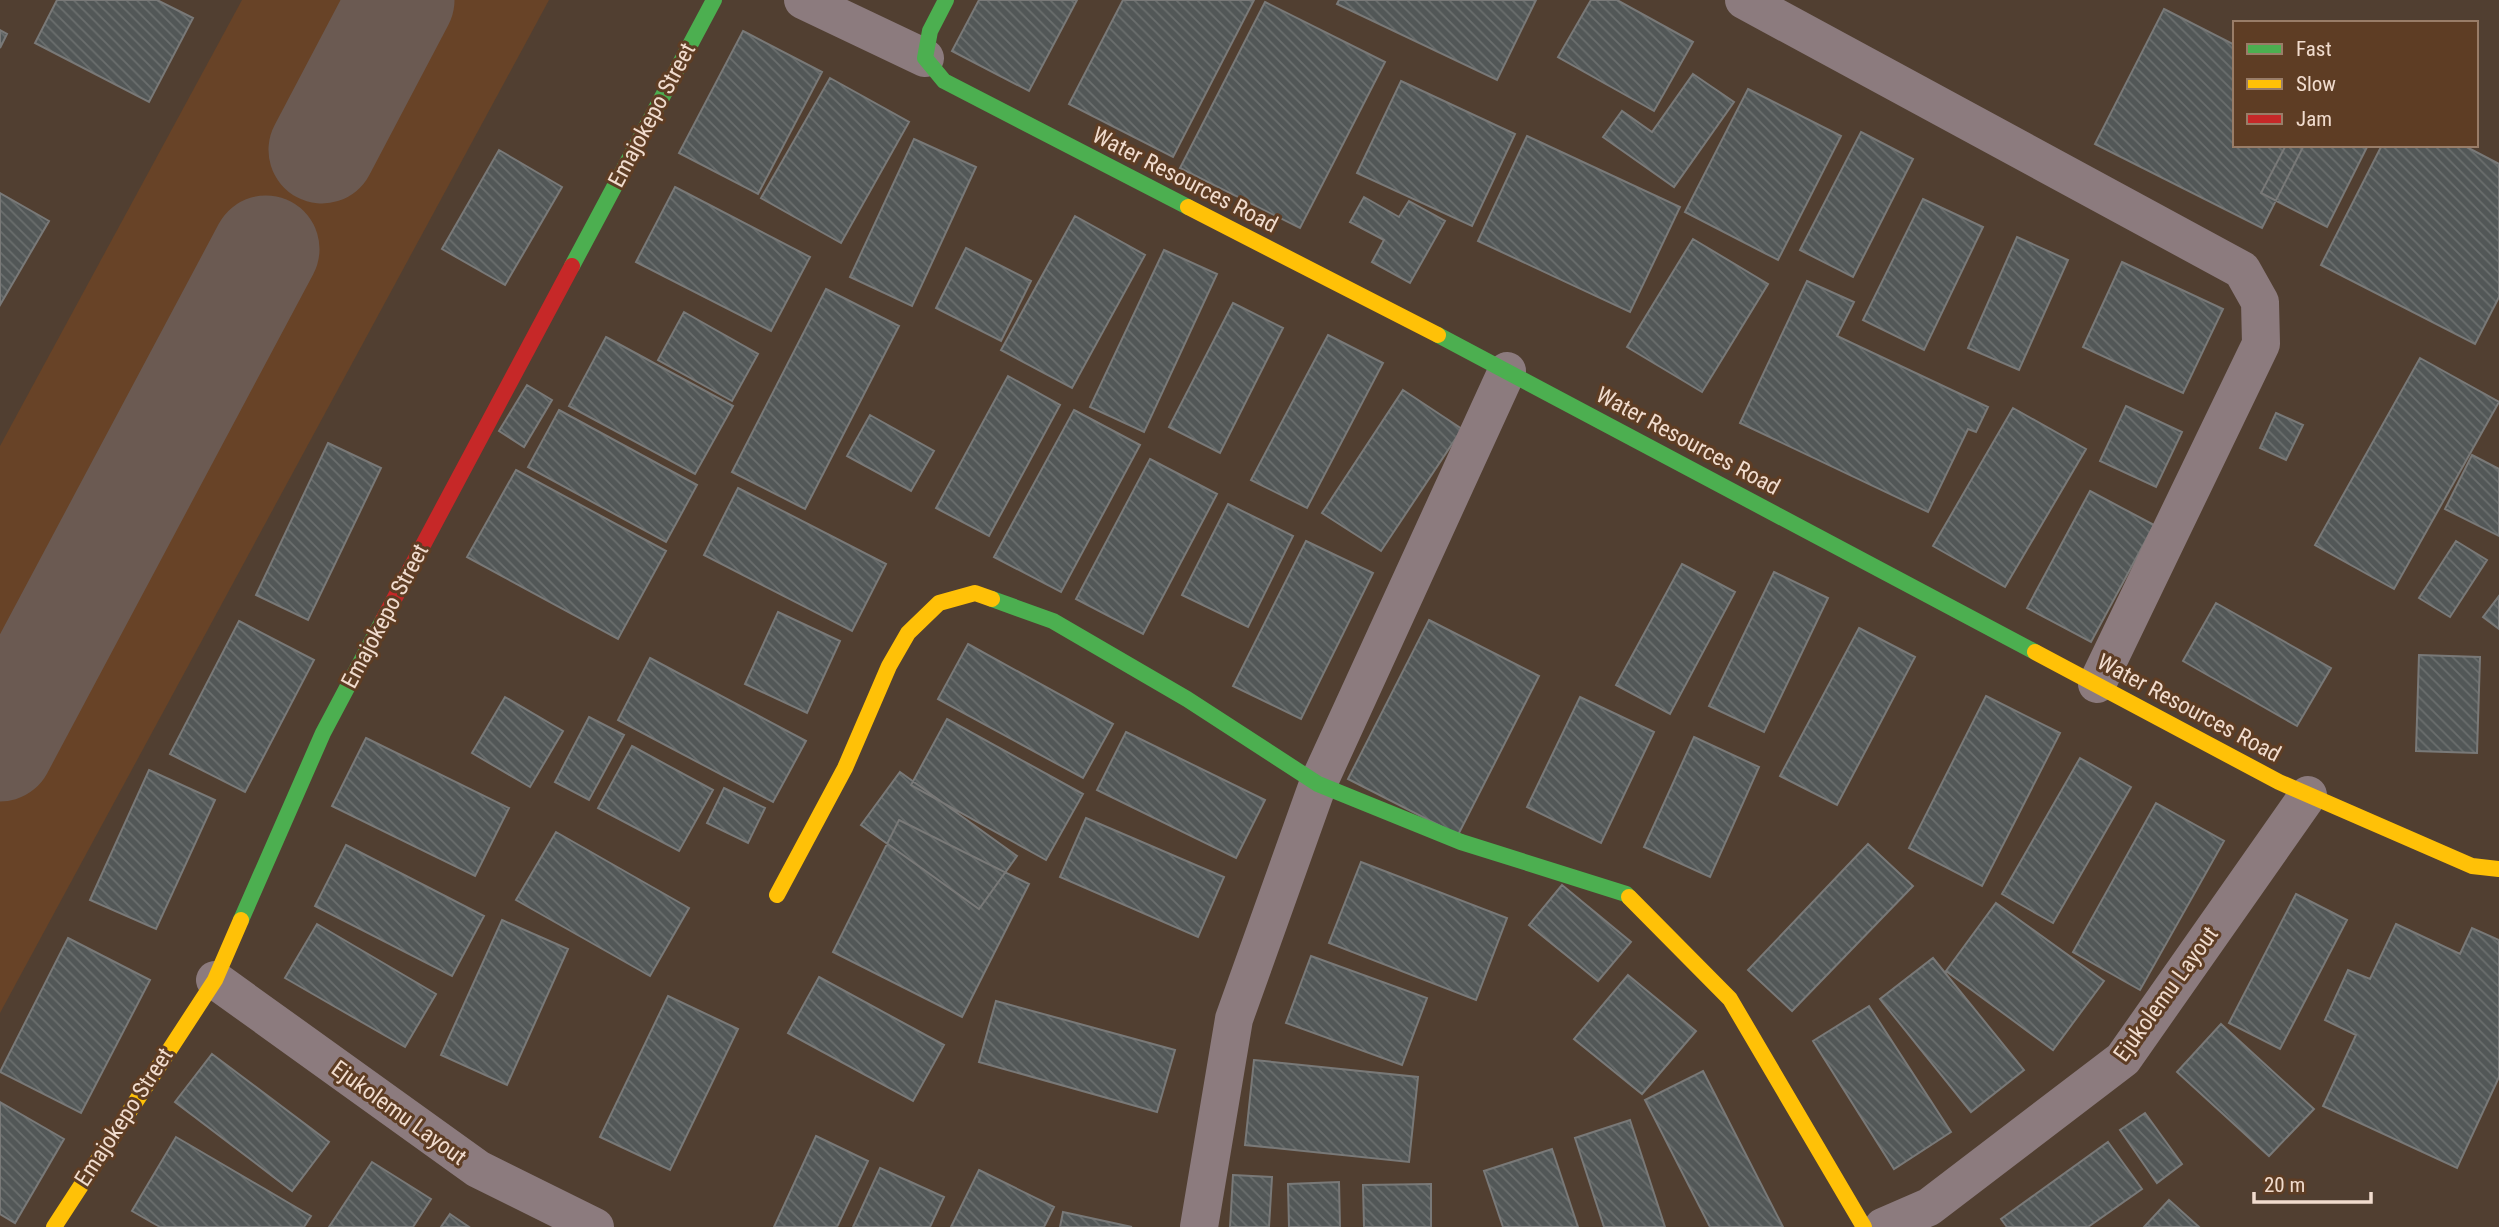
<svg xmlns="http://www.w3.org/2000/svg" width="2499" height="1227" font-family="'Roboto Condensed',sans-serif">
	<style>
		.built { fill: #684327 }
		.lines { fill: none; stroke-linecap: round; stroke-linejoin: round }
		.taxiway { stroke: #6b5a52; stroke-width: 107 }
		.building { fill: url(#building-back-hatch); stroke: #797978; stroke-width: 2 }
		.street { stroke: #8c7b7e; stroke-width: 38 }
		.fast { stroke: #4caf50; stroke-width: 16 }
		.slow { stroke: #ffc107; stroke-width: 16 }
		.jam { stroke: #c62828; stroke-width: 16 }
		.labels { text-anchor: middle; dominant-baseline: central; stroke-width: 6; stroke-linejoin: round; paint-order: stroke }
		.street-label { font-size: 23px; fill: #f1dcce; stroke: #5e3d24 }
	</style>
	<defs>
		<pattern id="building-back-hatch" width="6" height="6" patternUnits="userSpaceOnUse" patternTransform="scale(1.75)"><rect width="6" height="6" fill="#525757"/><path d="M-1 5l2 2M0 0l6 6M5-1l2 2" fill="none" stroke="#6b6f6e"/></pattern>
	</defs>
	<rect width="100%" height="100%" fill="#513f31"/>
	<path class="built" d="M242 0H549L0 1013V446Z"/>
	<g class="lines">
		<path class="taxiway" d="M322 150 401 0
			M0 748 266 249"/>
	</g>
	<path class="building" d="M57 0H157L193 18 149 102 35 43Z
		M979 0H1077L1029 91 952 51Z
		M1123 0H1254L1173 157 1069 104Z
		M1339 0H1536L1497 80 1337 4Z
		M1591 0H1617L1693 42 1654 111 1558 57Z
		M1265 2 1385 62 1300 228 1180 168Z
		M2164 9 2235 45V145H2304L2262 228 2095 144Z
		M0 30 7 34 0 48Z
		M743 31 822 72 758 194 679 153Z
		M1693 74 1734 102 1674 187 1603 137 1622 111 1652 132Z
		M830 78 909 122 841 243 761 198Z
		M1401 81 1515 134 1472 226 1357 173Z
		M1748 89 1841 136 1778 260 1685 212Z
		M1861 132 1913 159 1853 277 1800 250Z
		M1527 136 1680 207 1630 312 1478 241Z
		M914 139 976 167 912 306 850 277Z
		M2286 145H2368L2327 227 2261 193Z
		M2382 145H2463L2499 164V297L2475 344 2321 265Z
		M499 150 562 187 505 285 442 249Z
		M675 187 810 257 771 331 636 262Z
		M0 193 49 221 0 305Z
		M1364 197 1399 217 1409 201 1445 221 1410 283 1372 262 1384 240 1350 222Z
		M1923 199 1983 227 1924 350 1863 320Z
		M1075 216 1145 255 1072 388 1001 350Z
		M2017 237 2068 260 2019 370 1968 348Z
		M1693 239 1768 284 1702 392 1627 347Z
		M966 248 1031 281 1001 341 936 308Z
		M1164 250 1217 274 1144 432 1090 407Z
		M2122 262 2223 309 2183 393 2083 347Z
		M1807 281 1854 302 1837 336 1988 407 1976 432 1968 429 1928 512 1740 423Z
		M826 289 899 326 805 509 732 472Z
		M1233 303 1283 328 1220 453 1169 427Z
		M684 312 758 354 732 401 658 360Z
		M1328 335 1383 363 1307 508 1251 480Z
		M606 337 733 406 695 474 569 406Z
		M2420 358 2499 402 2394 589 2315 545Z
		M1008 376 1060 405 989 536 936 508Z
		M527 385 552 400 524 447 499 431Z
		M1403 390 1462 429 1381 551 1322 513Z
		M2126 406 2182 432 2156 487 2100 461Z
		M2013 408 2086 449 2005 587 1933 546Z
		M559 410 697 485 666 542 528 467Z
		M1074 410 1140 445 1061 592 994 557Z
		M2276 413 2303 425 2286 460 2260 448Z
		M870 415 934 451 911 491 847 456Z
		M328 443 381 468 308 620 256 595Z
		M2472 455 2499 469V536L2445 509Z
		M1150 459 1217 494 1143 634 1076 599Z
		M516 470 666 551 618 639 467 557Z
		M738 488 886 564 852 631 704 555Z
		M2090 491 2154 525 2091 642 2027 608Z
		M1228 504 1293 536 1248 627 1182 595Z
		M1306 541 1373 573 1301 719 1233 686Z
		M2456 541 2487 560 2450 617 2419 598Z
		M1682 564 1735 592 1670 714 1616 685Z
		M1774 572 1828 598 1764 732 1709 706Z
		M2499 596V629L2483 617Z
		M2216 603 2331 668 2297 726 2183 661Z
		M778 612 840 641 807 713 745 684Z
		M1429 620 1539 676 1458 835 1348 779Z
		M239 621 314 660 245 792 170 754Z
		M1859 628 1915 657 1837 805 1780 776Z
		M968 644 1113 724 1083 778 938 699Z
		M2419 655 2480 657 2477 753 2416 751Z
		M650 658 806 741 773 802 618 720Z
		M1986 696 2060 733 1982 886 1909 848Z
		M505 697 563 731 530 787 472 753Z
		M1580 697 1654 732 1601 843 1527 807Z
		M589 717 624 735 589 800 555 782Z
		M947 719 1083 794 1046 860 911 785Z
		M1126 732 1265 800 1236 858 1097 790Z
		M1694 737 1759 767 1710 877 1644 847Z
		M366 738 509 808 475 876 332 806Z
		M632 746 713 790 679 851 598 808Z
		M2080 758 2131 787 2053 923 2002 894Z
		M149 770 215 800 156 929 90 900Z
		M900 772 1017 856 979 909 861 825Z
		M724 788 765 808 748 843 707 823Z
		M2156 803 2224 841 2140 990 2073 952Z
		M1086 818 1224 877 1198 937 1060 877Z
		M899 820 1029 884 962 1017 833 952Z
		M556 832 689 908 650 976 516 900Z
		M1868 844 1913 886 1792 1011 1748 970Z
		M346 845 484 916 452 976 315 906Z
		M1361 862 1507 918 1476 1000 1329 943Z
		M1562 885 1631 942 1598 981 1529 925Z
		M2296 894 2347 920 2280 1049 2229 1023Z
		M1996 903 2104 981 2053 1050 1946 971Z
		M502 920 568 949 507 1085 441 1055Z
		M317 924 436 994 405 1047 285 978Z
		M2396 924 2460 954 2472 928 2499 940V1077L2457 1168 2323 1106 2356 1035 2325 1020 2348 970 2370 979Z
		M68 938 150 980 81 1113 0 1072Z
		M1311 956 1427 998 1402 1065 1286 1023Z
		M1933 958 2024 1070 1971 1112 1880 999Z
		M1628 975 1696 1031 1642 1094 1574 1039Z
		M819 977 944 1045 913 1101 788 1033Z
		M668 996 738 1029 670 1170 600 1137Z
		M996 1001 1175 1050 1157 1112 979 1062Z
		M1869 1006 1951 1132 1894 1169 1813 1041Z
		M2221 1024 2314 1109 2269 1156 2177 1072Z
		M212 1054 329 1142 292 1191 175 1102Z
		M1254 1060 1418 1077 1409 1162 1245 1145Z
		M1703 1071 1783 1227H1710L1645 1100Z
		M0 1102 64 1139 15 1223 0 1214Z
		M2145 1113 2182 1164 2157 1183 2120 1130Z
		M1630 1120 1665 1227H1604L1575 1138Z
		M816 1136 868 1161 837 1227H774Z
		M176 1137 311 1216 304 1227H160L132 1211Z
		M2108 1142 2142 1189 2088 1227H2007L2001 1219Z
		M1552 1149 1578 1227H1503L1484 1171Z
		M372 1162 431 1199 413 1227H329Z
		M880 1168 944 1197 930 1227H853Z
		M979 1170 1054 1207 1044 1227H951Z
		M1233 1175 1272 1177 1269 1227H1230Z
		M1339 1182 1340 1227H1289L1288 1184Z
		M1431 1184V1227H1364L1363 1185Z
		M2169 1200 2199 1227H2144Z
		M1063 1212 1132 1227H1060Z
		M450 1214 469 1227H441Z"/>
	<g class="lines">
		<path class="street" d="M803 0 925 58
			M1744 0 2242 270 2260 302 2261 344 2097 684
			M215 980 478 1169 595 1227
			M1199 1227 1234 1019 1318 784 1507 371
			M1883 1227 1929 1207 2123 1059 2308 795"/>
		<path class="fast" d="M946 0 930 31 925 58 944 81 1188 207
			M572 266 714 0
			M1438 335 2035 652
			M992 599 1053 621 1187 699 1318 784 1461 842 1626 894 1629 897
			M241 920 323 733 383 620"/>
		<path class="slow" d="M1188 207 1438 335
			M2035 652 2279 782 2472 866 2499 869
			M777 895 845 768 889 666 908 633 939 603 975 593 992 599
			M1629 897 1730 999 1864 1227
			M54 1227 215 980 241 920"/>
		<path class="jam" d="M383 620 572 266"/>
	</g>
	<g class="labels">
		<g class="street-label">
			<text transform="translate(652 115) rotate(-62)">Emajokepo Street</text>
			<text transform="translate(1185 180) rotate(27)">Water Resources Road</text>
			<text transform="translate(1688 441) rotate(28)">Water Resources Road</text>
			<text transform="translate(385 616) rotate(-62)">Emajokepo Street</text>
			<text transform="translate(2189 708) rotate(28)">Water Resources Road</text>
			<text transform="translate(2166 994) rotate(-54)">Ejukolemu Layout</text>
			<text transform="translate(399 1113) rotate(36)">Ejukolemu Layout</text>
			<text transform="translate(124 1117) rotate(-57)">Emajokepo Street</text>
		</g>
	</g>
	<rect x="2233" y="21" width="245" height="126" fill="#5e3d24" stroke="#997d68" stroke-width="2"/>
	<rect x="2247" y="44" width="35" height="10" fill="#4caf50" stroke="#997d68" stroke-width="2"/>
	<text x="2296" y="56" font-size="21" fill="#f1dcce">Fast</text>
	<rect x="2247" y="79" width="35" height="10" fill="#ffc107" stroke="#997d68" stroke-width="2"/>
	<text x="2296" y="91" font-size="21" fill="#f1dcce">Slow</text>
	<rect x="2247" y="114" width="35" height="10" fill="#c62828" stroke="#997d68" stroke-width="2"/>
	<text x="2296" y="126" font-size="21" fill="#f1dcce">Jam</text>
	<path d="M2254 1192v10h117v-10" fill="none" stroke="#f1dcce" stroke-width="3.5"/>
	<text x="2264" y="1192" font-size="21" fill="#f1dcce" stroke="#5e3d24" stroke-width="5" paint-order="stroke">20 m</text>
</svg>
